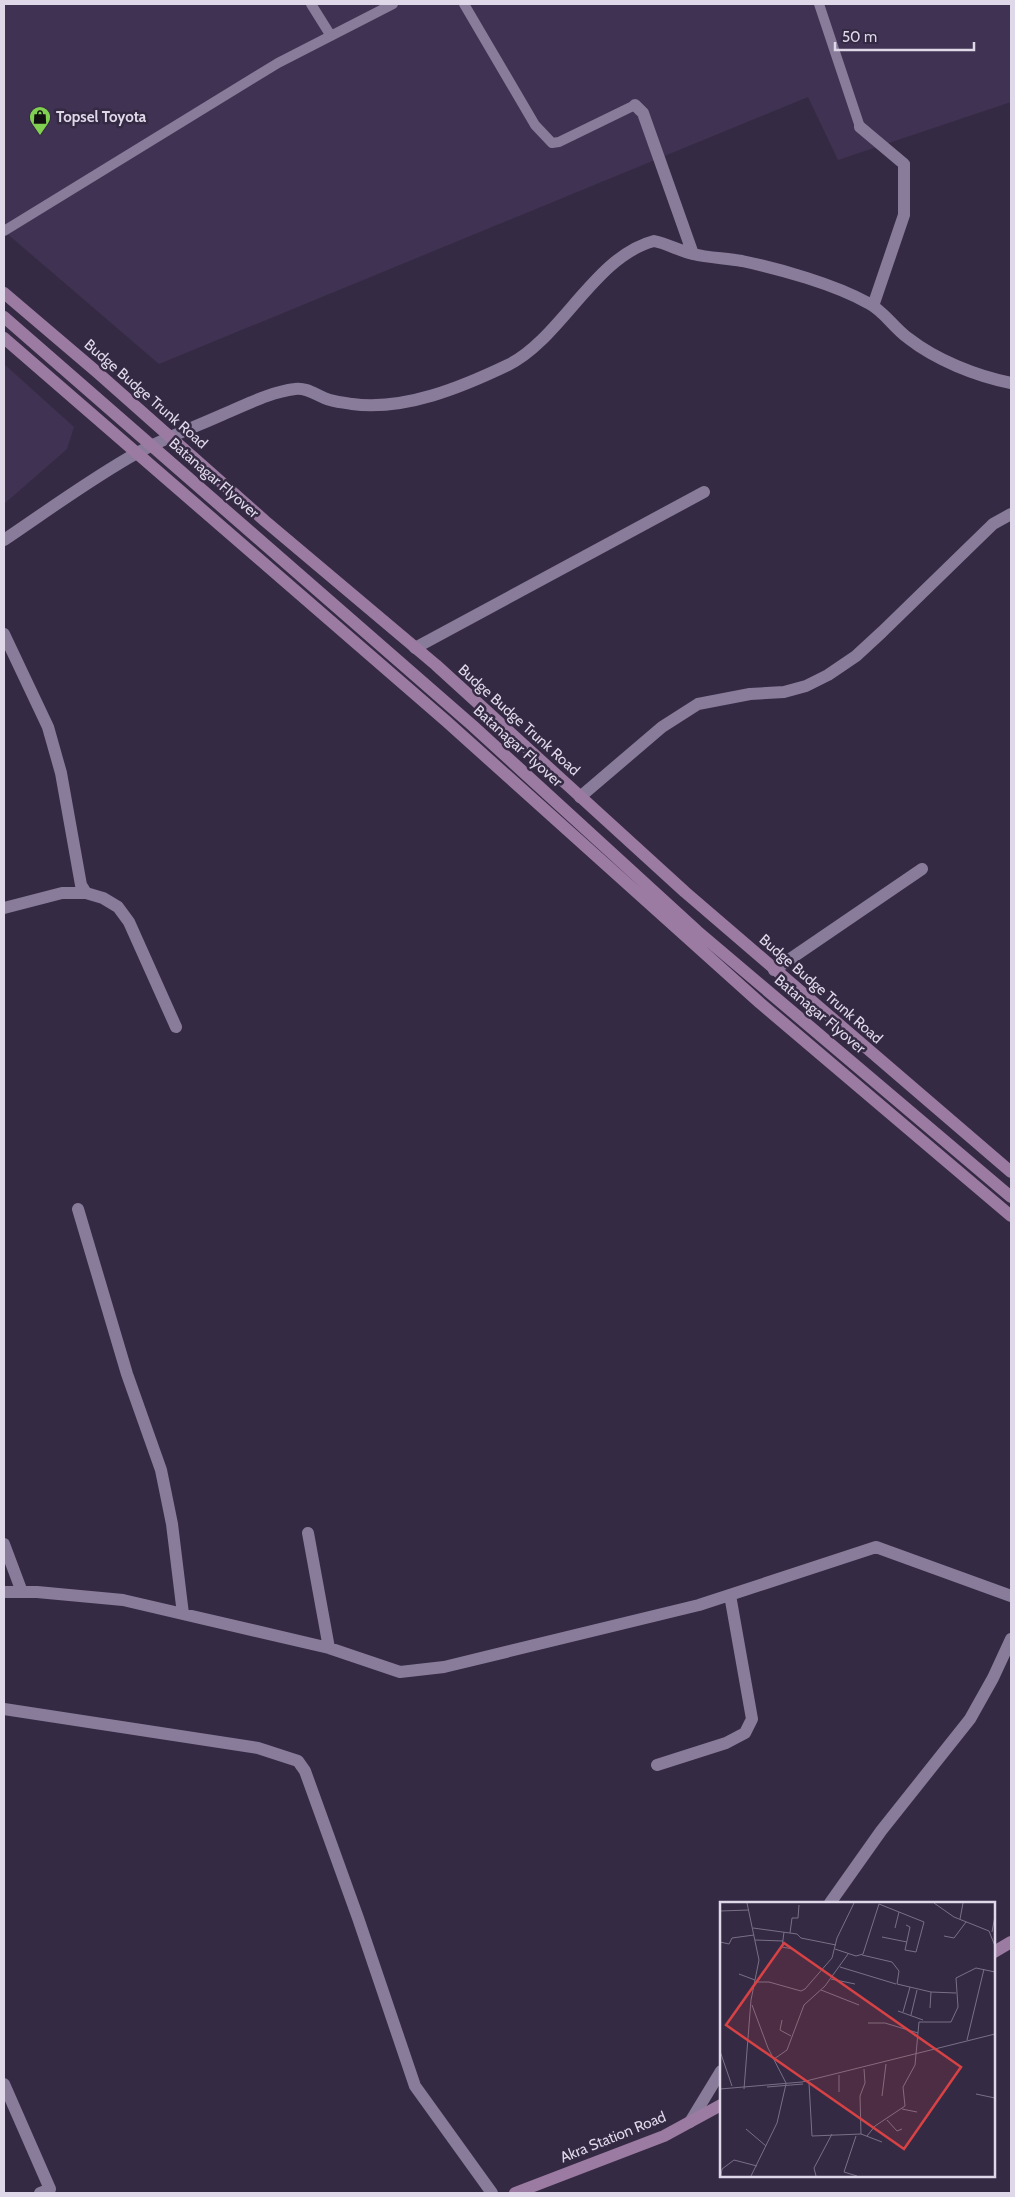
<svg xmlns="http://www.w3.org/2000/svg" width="1015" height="2197" font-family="Cabin,sans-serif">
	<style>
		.built { fill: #403252 }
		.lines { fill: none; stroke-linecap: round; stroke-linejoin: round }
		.lane { stroke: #887c9a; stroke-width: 10 }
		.street { stroke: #887c9a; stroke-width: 12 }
		.secondary { stroke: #9c7ba2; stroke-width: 12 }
		.labels { text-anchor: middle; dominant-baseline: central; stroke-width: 5; stroke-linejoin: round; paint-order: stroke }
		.poi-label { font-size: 15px; font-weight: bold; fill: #dfd8e9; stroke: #352a44; text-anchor: start }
		.street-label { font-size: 15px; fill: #dfd8e9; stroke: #352a44 }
		.inset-road { fill: none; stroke: #797086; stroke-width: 1 }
		.view { fill: #d74245; fill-opacity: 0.15; stroke: #d74245; stroke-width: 2.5 }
		.inset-edge { fill: none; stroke: #dfd8e9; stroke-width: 2.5 }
	</style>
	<rect width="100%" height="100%" fill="#352a44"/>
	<path class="built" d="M4 4H1011V102L838 160 808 97 159 364 4 231Z
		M4 364 74 427 67 449 4 504Z"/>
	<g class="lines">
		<path class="lane" d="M311 4 331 36
			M464 4 535 125 552 143 559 142 635 105
			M819 4 860 127
			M4 231 278 63 393 4"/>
		<path class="street" d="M635 105 643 113 693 254
			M860 127 904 164V215L873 306
			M4 540C47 511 92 478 137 453 165 438 195 427 224 414 246 405 270 392 295 389 308 387 318 397 330 400 337 402 345 403 352 404 405 411 462 387 508 365 561 339 595 256 654 241 668 244 680 251 693 254 709 258 726 258 742 261 780 269 834 284 868 303 884 311 893 327 908 338 936 360 976 376 1011 383
			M4 634 48 727 61 773 81 885 86 893 103 898 118 907 129 922 176 1027
			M415 648 704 492
			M580 797 662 727 698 704 750 694 784 692 806 686 828 675 856 656 882 632 993 524 1011 514
			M4 908 62 893H86
			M774 970 922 869
			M78 1209 127 1374 161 1470 172 1524 183 1614
			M308 1533 329 1648
			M4 1544 22 1592
			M4 1592H37L123 1600 329 1648 400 1672 444 1667 699 1605 876 1547 1011 1596
			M4 1709 258 1748 298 1761 305 1771 358 1918 415 2086 492 2193
			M657 1765 726 1743 745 1733 752 1719 730 1595
			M830 1903 881 1831 970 1719 993 1678 1011 1639
			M4 2084 50 2189 40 2193
			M690 2122 721 2071"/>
		<path class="secondary" d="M4 293 98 373 265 521 436 665 685 892 1011 1172
			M4 317 473 726 697 931 1011 1197
			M4 338 446 721 760 1003 1011 1216
			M994 1952 1011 1942
			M515 2193 664 2136 721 2105"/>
	</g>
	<defs>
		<g id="shop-pin" transform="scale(1.125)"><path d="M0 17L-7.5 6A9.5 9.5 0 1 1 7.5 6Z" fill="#80d051" stroke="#352a44"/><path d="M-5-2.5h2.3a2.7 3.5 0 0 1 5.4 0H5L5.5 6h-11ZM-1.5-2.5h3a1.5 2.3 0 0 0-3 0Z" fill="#111"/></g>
	</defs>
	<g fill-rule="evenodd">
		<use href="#shop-pin" x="40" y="117"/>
	</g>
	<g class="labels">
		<g class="poi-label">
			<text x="56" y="117">Topsel Toyota</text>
		</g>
		<g class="street-label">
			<text transform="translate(146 394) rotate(41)">Budge Budge Trunk Road</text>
			<text transform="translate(214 478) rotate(41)">Batanagar Flyover</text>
			<text transform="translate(519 720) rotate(42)">Budge Budge Trunk Road</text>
			<text transform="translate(518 746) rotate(42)">Batanagar Flyover</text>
			<text transform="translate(821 989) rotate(41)">Budge Budge Trunk Road</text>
			<text transform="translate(820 1014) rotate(40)">Batanagar Flyover</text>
			<text transform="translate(613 2137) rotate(-22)">Akra Station Road</text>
		</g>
	</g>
	<g transform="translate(720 1902)">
		<rect width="275" height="275" fill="#352a44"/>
		<path class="inset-road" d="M214 1 234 15 269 29 275 44M159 2 204 20 196 50 185 48 190 25 186 23M0 9 29 8M240 17 243 1M33 26 77 32 81 36 116 43M175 26 179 10M64 30 62 45 73 47M272 30 275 14M70 31 72 16H78L79 3M224 34 234 36 246 20M162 35 187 40M35 38 63 39M0 40 9 42 12 36 34 33M115 47 136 54 143 52 159 2M142 53 172 60 179 69 177 82 211 90 210 106M120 65 176 82M19 72 35 78M111 77 135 82M35 80H49L81 89 85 87 112 56 117 36 134 1M101 88 139 103M211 90 236 91M32 103 48 146 66 181M178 109 203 118M183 110 190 85M191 113 197 88M62 118 60 128 71 134M148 121H165L198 131M247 138 264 67M0 149 12 184M54 157 67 148 84 103 105 84 128 52M89 181 92 234 141 232 162 240M47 185 83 182M0 187 82 180 275 132M24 187 31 98 39 58 27 1M119 190V173M256 192 275 196M162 194 166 162M182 207 197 210M167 218 177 229 182 227M26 227 46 244M141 232 140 194 145 181 144 167M136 234 124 270 137 274M147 234 155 224 185 204 183 185 195 163 199 120H231L238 105 236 76 256 66 275 70M1 274 2 267 14 258 37 264M31 274 57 221 66 182M96 274 94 266 112 232"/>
		<path class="view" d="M64 41 241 165 184 247 6 123Z"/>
		<rect width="275" height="275" class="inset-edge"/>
	</g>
	<rect width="1015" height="2197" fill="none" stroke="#dfd8e9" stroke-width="10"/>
	<path d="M835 42v8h139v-8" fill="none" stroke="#dfd8e9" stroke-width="2.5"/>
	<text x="842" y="42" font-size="15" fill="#dfd8e9" stroke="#352a44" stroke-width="4" paint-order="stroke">50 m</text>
</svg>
